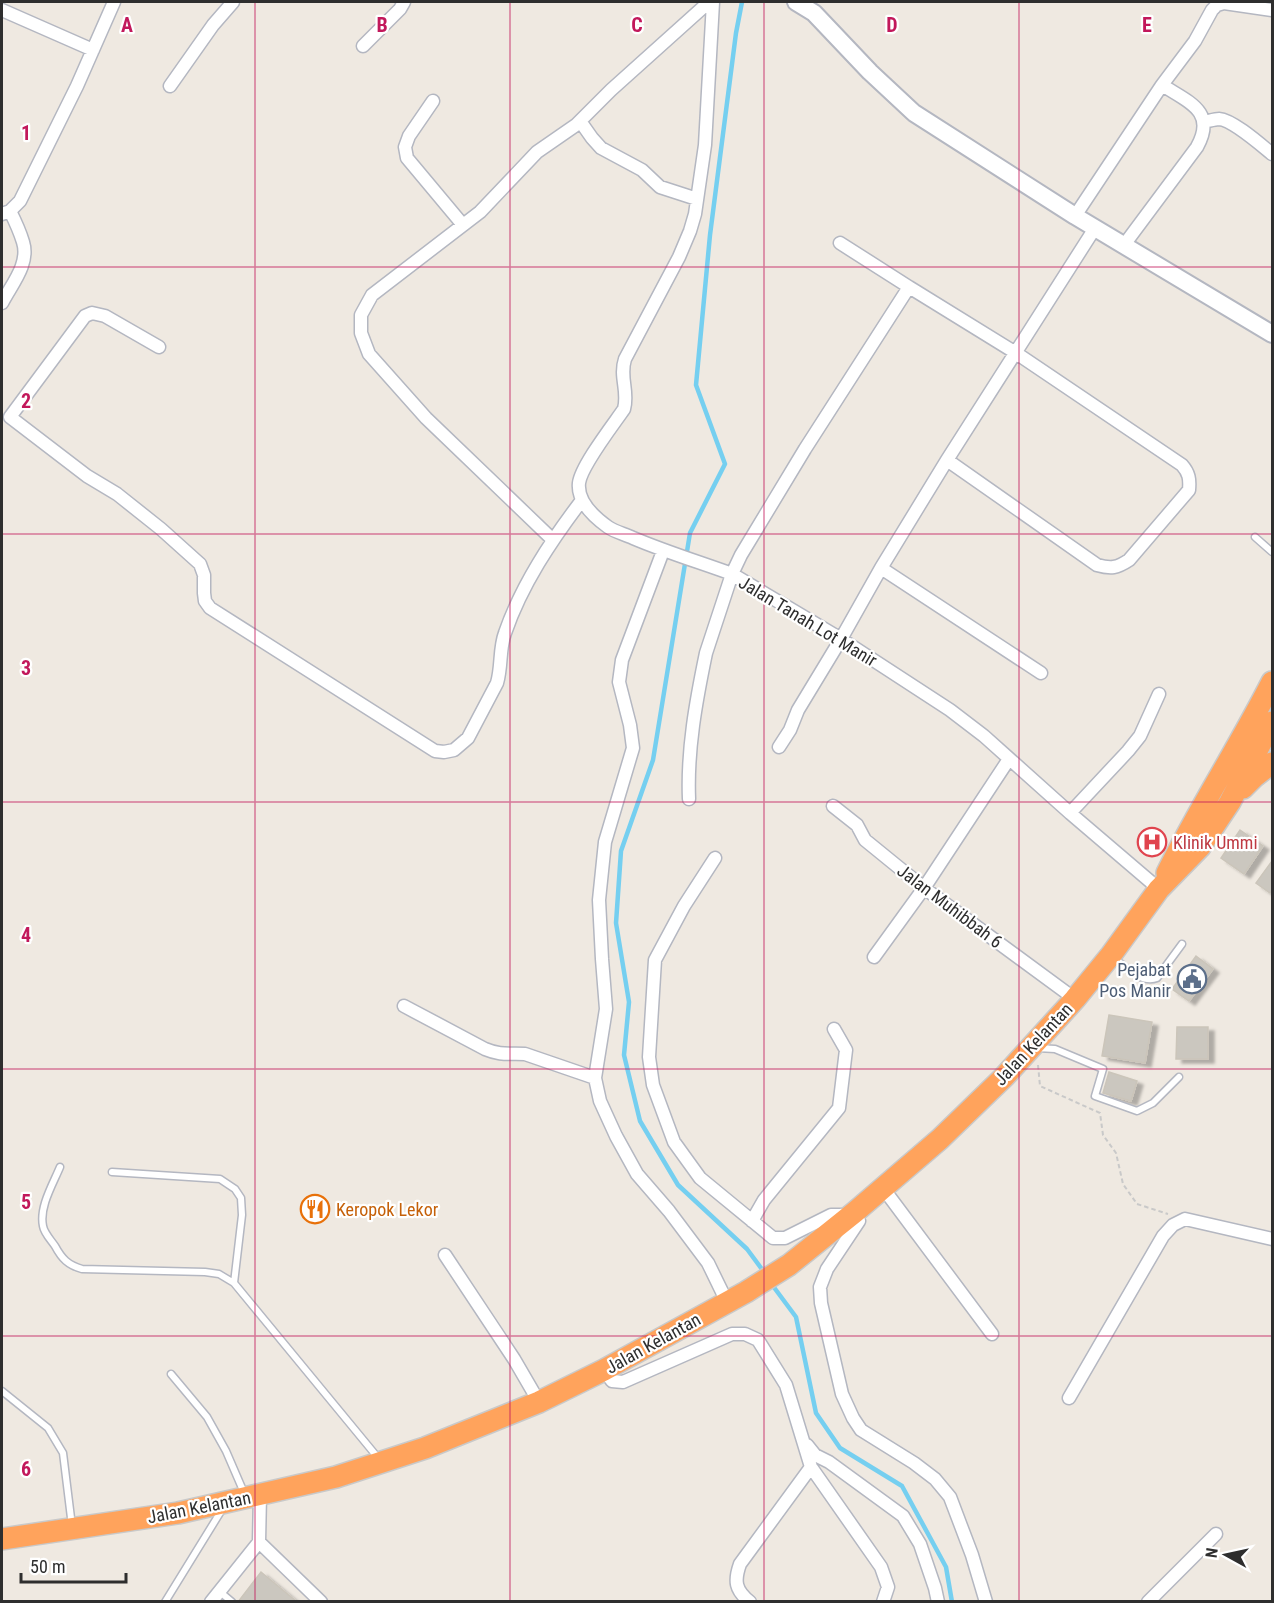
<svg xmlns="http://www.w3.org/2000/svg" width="1274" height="1603" font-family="'Roboto Condensed',sans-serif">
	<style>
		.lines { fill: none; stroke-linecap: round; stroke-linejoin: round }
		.stream { stroke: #75cff0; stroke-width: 4.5 }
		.building { fill: #cbc7bf; stroke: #cbc5ba; stroke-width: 1.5; filter: url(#shadow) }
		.lane-casing { stroke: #b4b7c1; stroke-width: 9 }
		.street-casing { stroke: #b4b7c1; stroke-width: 15 }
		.secondary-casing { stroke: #b4b7c1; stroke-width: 20 }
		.highway-casing { stroke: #c9c9c9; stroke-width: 24 }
		.path { stroke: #c9c9c9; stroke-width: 2; stroke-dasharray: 4.5 3; stroke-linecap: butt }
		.lane { stroke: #fff; stroke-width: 6 }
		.street { stroke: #fff; stroke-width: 12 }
		.secondary { stroke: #fff; stroke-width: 16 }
		.highway { stroke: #ffa35c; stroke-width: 21 }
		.grid { fill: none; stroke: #c2185b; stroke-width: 1.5; stroke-opacity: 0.55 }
		.labels { text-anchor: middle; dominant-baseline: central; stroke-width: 4.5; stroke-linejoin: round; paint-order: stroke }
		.street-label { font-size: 18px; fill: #2e2e2e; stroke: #fff }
		.health-label { font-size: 18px; fill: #be3a42; stroke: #fff; text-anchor: start }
		.service-label { font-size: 18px; fill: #4e5e75; stroke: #fff; text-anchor: end }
		.food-label { font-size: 18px; fill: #c56008; stroke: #fff; text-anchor: start }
		.grid-label { font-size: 20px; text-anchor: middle; font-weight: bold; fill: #c2185b; stroke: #fff; stroke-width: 4.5; stroke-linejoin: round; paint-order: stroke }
	</style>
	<defs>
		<filter id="shadow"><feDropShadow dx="6" dy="4" stdDeviation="1.5" flood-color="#0004"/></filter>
	</defs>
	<rect width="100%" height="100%" fill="#efe9e1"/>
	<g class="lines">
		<path class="stream" d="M742 2 736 33 710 235 696 385 725 464 690 533 653 760 621 851 616 923 629 1002 624 1055 640 1121 678 1185 747 1249 764 1272
			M770 1282 796 1317 816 1413 840 1448 902 1486 946 1567 952 1602"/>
	</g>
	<path class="building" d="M1240 830 1263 846 1244 874 1221 858Z
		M1272 861V889L1270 893 1256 883Z
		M1196 956 1213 969 1189 1001 1172 989Z
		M1109 1015 1152 1022 1145 1063 1102 1056Z
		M1177 1027H1208V1059H1176Z
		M1109 1072 1137 1081 1131 1101 1103 1093Z
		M261 1572 297 1602H238Z"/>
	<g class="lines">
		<g class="lane-casing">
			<path id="lane" d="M1255 537 1272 552
				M1114 958C1126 967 1141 984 1157 978L1182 944
				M1037 1048 1055 1049 1103 1069 1095 1096 1137 1111 1153 1103 1179 1077
				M60 1167C53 1184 39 1207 43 1226 44 1233 51 1240 55 1246 62 1259 68 1265 82 1269L205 1272 219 1274 234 1283 379 1459
				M112 1172 220 1179 235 1189 241 1198 242 1215 234 1283
				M171 1374 207 1417 226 1451 245 1495
				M2 1391 48 1428 63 1453 72 1526
				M219 1591 232 1602
				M165 1602 223 1508"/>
		</g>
		<g class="street-casing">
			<path id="street" d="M2 10 93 50
				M363 46 400 9 404 2
				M170 86 213 25 233 2
				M433 101 409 136 405 147 407 158 463 225
				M580 121 592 138 601 148 642 170 660 187 697 199
				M1204 122C1209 121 1215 119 1219 119 1233 120 1261 145 1272 154
				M2 214 10 211 20 201 77 86 114 2
				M1075 216 1162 85 1195 41 1212 10 1217 5 1224 3 1272 10
				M840 243 909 287
				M1124 245 1197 147C1217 111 1188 102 1162 85
				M2 303C11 285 30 264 23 242 20 232 15 221 10 211
				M159 347 105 316 92 313 85 316 10 417 87 476 117 494 161 529 200 564 204 575V593L205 601 210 608 435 751 444 752 454 750 468 738 497 683C502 666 499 649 505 633 522 584 551 541 582 500
				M947 460 1097 565C1111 569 1117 568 1129 560L1189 490C1190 479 1189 473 1182 465L1016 353 909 287 805 449 741 555 732 574 841 639 950 710 984 736 1070 813 1159 889
				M553 540 426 418 369 354 361 333V315L372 295 480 212 537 152 576 125 611 90 709 2
				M663 551 622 660 619 682 630 725 633 748 605 842 599 900 602 959 606 1009 595 1078 600 1101 616 1136 637 1174 669 1211 708 1263 727 1302
				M881 568 1041 673
				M779 747 790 730 798 710 841 639 881 568 947 460 1095 228
				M689 799C687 750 696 701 706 653L732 574C699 562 666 552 633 538 625 534 615 532 608 527 594 517 577 501 579 483 581 466 613 425 624 409 629 391 619 377 625 359L679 257 690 231 695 214 705 145 713 2
				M833 806 857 825 865 840 924 888 1075 999
				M1070 813 1128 751 1140 736 1159 694
				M715 858 684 906 655 960 649 1057 653 1085 674 1142 700 1178 773 1238H785L831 1215H850
				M874 957 924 888 1009 759
				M404 1006 485 1049C502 1056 508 1053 525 1054L595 1078
				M883 1188 992 1334
				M855 1212 859 1221 827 1269 820 1287 821 1303 842 1394 853 1418 861 1430 914 1463 935 1479 950 1497 972 1555 986 1602
				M752 1221 764 1200 839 1108 846 1050 834 1029
				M445 1255 514 1359 539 1402
				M604 1370 612 1381 623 1382 732 1334H745L758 1340 786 1385 811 1467 881 1567 888 1587 883 1602
				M1069 1398 1163 1236 1173 1225 1185 1219 1272 1239
				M807 1445 815 1455 829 1462 903 1516 920 1544 935 1588 938 1602
				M260 1495 259 1542 321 1602
				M211 1602 259 1542
				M750 1602C735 1590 734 1581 740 1564L811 1467
				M1148 1602 1216 1534"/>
		</g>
		<g class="secondary-casing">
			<path id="secondary" d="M796 2 814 13 870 72 914 113 1075 216 1272 334"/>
		</g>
		<g class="highway-casing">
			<path id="highway" d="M1243 788 1254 777 1272 763
				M1167 873C1199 808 1239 747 1272 682
				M2 1539 178 1513 336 1477 425 1448 539 1402 604 1370 746 1292 789 1265 855 1212 940 1139 1004 1077 1075 999 1111 955 1159 889 1200 847 1230 802 1272 722"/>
		</g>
		<path class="path" d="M1038 1065 1040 1086 1100 1113 1103 1135 1116 1153 1123 1184 1137 1204 1168 1214"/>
		<use href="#lane" class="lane"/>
		<use href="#street" class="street"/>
		<use href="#secondary" class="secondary"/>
		<use href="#highway" class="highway"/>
	</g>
	<path class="grid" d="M255 2V1602M510 2V1602M764 2V1602M1019 2V1602M2 267H1272M2 534H1272M2 802H1272M2 1069H1272M2 1336H1272"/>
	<defs>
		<g id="hospital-ring" transform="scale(1.5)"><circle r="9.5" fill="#fff" stroke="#e0444e" stroke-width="1.5"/><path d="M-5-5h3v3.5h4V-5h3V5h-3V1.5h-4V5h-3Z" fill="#e0444e"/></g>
		<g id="civic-ring" transform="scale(1.5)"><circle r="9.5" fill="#fff" stroke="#5c6f8a" stroke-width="1.5"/><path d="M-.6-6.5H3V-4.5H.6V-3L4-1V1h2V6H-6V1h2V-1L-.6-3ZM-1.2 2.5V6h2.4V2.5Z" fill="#5c6f8a"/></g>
		<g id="restaurant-ring" transform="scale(1.5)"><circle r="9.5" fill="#fff" stroke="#e8710a" stroke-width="1.5"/><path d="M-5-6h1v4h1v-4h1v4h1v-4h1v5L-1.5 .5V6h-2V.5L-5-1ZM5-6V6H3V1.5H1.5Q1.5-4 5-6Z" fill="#e8710a"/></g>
	</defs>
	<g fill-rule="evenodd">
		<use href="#hospital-ring" x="1152" y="842"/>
		<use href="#civic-ring" x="1192" y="979"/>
		<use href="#restaurant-ring" x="315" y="1209"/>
	</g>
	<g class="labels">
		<g class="street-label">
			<text transform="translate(808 621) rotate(31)">Jalan Tanah Lot Manir</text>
			<text transform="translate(950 906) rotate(37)">Jalan Muhibbah 6</text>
			<text transform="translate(1033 1044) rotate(-47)">Jalan Kelantan</text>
			<text transform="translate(653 1343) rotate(-29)">Jalan Kelantan</text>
			<text transform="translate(199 1507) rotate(-11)">Jalan Kelantan</text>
		</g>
		<g class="health-label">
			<text x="1173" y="842">Klinik Ummi</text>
		</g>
		<g class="service-label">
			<text x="1171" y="969">Pejabat<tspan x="1171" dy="21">Pos Manir</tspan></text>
		</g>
		<g class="food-label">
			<text x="336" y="1209">Keropok Lekor</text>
		</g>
	</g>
	<g class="grid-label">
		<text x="127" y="32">A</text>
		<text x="382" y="32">B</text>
		<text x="637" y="32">C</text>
		<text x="892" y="32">D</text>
		<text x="1147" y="32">E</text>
		<text x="26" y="140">1</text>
		<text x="26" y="408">2</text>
		<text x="26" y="675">3</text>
		<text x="26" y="942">4</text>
		<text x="26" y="1209">5</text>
		<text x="26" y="1476">6</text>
	</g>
	<rect width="1274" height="1603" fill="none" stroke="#2e2e2e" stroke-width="6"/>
	<g transform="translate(1226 1555) rotate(278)" stroke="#ffffff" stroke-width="4.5" paint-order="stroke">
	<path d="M0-4.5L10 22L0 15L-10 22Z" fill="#2e2e2e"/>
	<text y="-9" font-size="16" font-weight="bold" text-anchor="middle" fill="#2e2e2e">N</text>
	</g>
	<path d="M21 1573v9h105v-9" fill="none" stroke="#2e2e2e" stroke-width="3"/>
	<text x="30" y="1573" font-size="18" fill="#2e2e2e" stroke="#ffffff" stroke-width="4.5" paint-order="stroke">50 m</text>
</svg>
